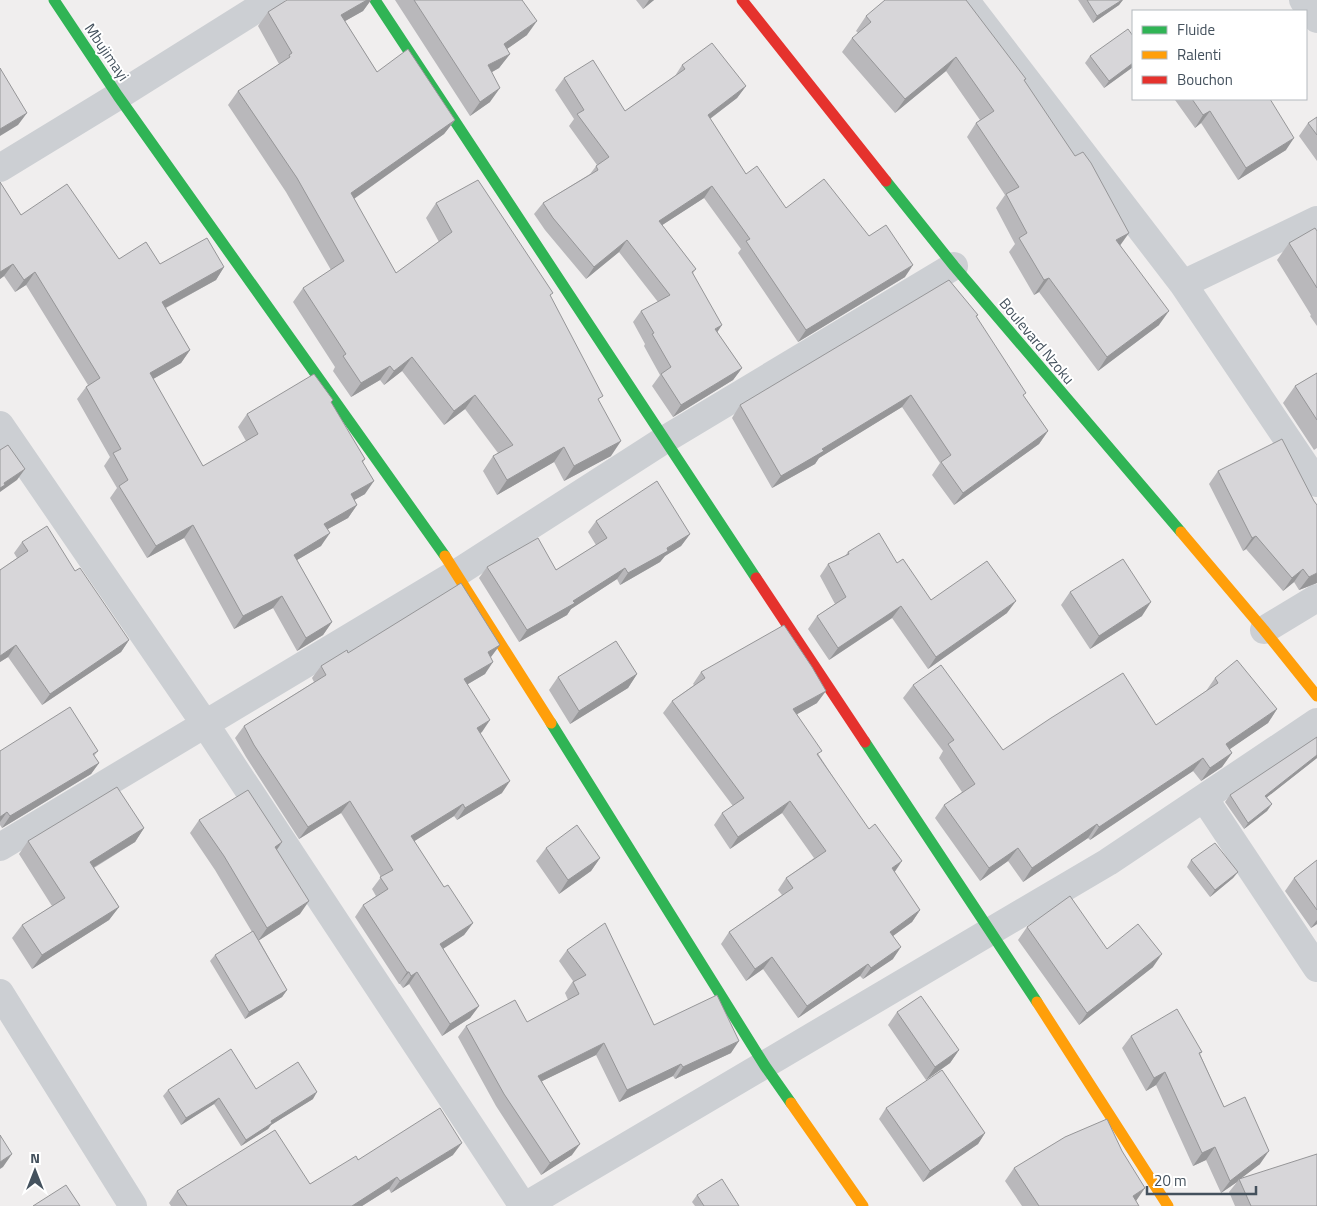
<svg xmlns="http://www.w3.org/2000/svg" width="1317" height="1206" font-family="'Titillium Web',sans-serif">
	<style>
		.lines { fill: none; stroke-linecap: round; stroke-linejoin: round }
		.street { stroke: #cccfd3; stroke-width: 28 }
		.fast { stroke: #30b455; stroke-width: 11 }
		.slow { stroke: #ff9f0a; stroke-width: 11 }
		.jam { stroke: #e5322d; stroke-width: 11 }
		.wall { fill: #b9b8bb }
		.shaded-wall { fill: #969698 }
		.building { fill: #d7d6d9; stroke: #969698 }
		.labels { text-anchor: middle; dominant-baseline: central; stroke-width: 4; stroke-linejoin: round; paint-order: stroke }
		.street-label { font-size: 15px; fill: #44515d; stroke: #fff }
	</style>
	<rect width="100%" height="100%" fill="#f0eeee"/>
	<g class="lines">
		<path class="street" d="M965 0 1183 284 1317 483
			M1303 0 1317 19
			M0 168 118 96 271 0
			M1183 284 1317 220
			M0 425 205 724 523 1206
			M1264 630 1317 598
			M1204 798 1317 968
			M0 847 457 573 664 440 954 266
			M0 993 133 1206
			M525 1206 1108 862 1317 722"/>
		<path class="fast" d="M54 0 118 96 445 556
			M375 0 756 578
			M886 181 954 266 1181 532
			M551 723 765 1066 791 1103
			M865 742 1037 1002"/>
		<path class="slow" d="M1181 532 1264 630 1317 696
			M445 556 551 723
			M1037 1002 1168 1206
			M791 1103 863 1206"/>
		<path class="jam" d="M742 0 886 181
			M756 578 865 742"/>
	</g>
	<path class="wall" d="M287 0H371L363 11 345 21 377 72 455 120 444 134 354 199 396 273 439 242 426 218 436 203 550 297 599 402 611 456 564 481 554 462 497 495 483 471 493 456 498 453 465 409 444 425 402 371 384 385 380 380 351 397 333 371 335 367 293 302 303 288 331 270 286 192 228 105 238 91 279 64 258 26 268 12Z
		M395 0H522L527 35 507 49 510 54 499 68 492 72 490 102 470 116Z
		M636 0H654L643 9Z
		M1078 0H1122L1119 5 1093 23Z
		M866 16 1024 81 1120 245 1159 325 1098 371 1039 292 1034 295 1009 252 1015 244 996 208 1005 195 967 137 976 123 980 120 946 71 895 113 842 52 852 38 858 33 856 31Z
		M1090 56 1133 67 1104 88 1085 63Z
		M682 65 746 86 737 98 710 119 746 174 786 208 869 236 905 277 798 342 738 253 741 249 704 198 662 225 696 269 693 273 717 332 742 368 733 380 673 417 652 386 660 375 644 346 645 344 633 322 641 311 658 302 619 252 586 279 545 230 534 214 543 203 590 174 597 165 569 126 574 119 555 90 564 78 625 111 675 76Z
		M1176 99H1270L1286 150 1238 180 1201 123 1195 128 1175 100Z
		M1317 117V161L1299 136 1308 123Z
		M0 182 21 215 119 259 160 264 224 267 216 280 166 308 190 350 181 363 153 379 203 466 246 441 238 427 247 414 331 403 365 459 363 462 365 494 354 500 357 505 348 518 328 529 321 546 297 560 332 622 323 635 297 651 273 608 234 629 184 538 147 558 110 498 117 488 104 466 110 457 77 399 86 387 88 385 26 285 15 292 4 276 0 279Z
		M1317 231V326L1310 316 1311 315 1277 260 1289 243Z
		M978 315 976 317 1024 397 1048 431 1039 444 954 505 932 475 940 463 902 407 819 458 815 464 772 488 732 418 740 405Z
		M1317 373V448L1314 450 1283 403 1295 386Z
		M1218 471 1314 501 1317 505V583L1299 590 1294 582 1283 591 1246 549 1243 551 1209 484Z
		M596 521 690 534 681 546 665 556 660 562 620 585 617 579 571 609 567 615 519 642 479 578 487 567 556 570 596 545 588 532Z
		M22 542 75 571 129 640 121 652 42 705 8 657 0 662V570L17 558 14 553Z
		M848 552 897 563 931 600 1007 613 928 669 892 618 829 660 808 629 817 616 835 604 820 576 828 564 845 556Z
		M1070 592 1142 616 1090 649 1061 605Z
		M348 653 491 658 485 674 468 684 482 732 480 733 502 793 457 820 454 816 414 841 444 887 473 923 464 935 443 949 479 1006 470 1018 442 1036 409 984 403 988 400 984H399L355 917 363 905 376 896 372 889 381 877 341 813 299 839 246 757 235 738 244 726 314 682 312 678 321 666Z
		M701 672 817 703 797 714 819 755 894 872 920 910 912 922 893 936V959L863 979 860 976 798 1018 763 969 746 981 721 944 729 932 782 895 778 890 786 878 814 858 782 813 730 849 714 825 722 813 733 806 663 713 672 701 694 685 693 684Z
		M637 674 628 688 570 724 549 690 558 677Z
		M1215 678 1277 709 1268 723 1229 749 1232 753 1222 767 1201 781 1193 771 1090 840 1088 838 1023 882 1008 861 980 881 935 818 944 805 962 792 939 758 943 751 903 698 913 685 1003 750 1156 725 1206 691Z
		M1317 737V758L1267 797 1272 804 1267 811 1244 829 1225 802 1230 795Z
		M0 751H98L94 756 99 763 91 774 2 828 0 825Z
		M199 820 282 842 277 850 300 914 259 940 287 990 282 997 245 1019 210 961 215 955 252 932 215 870 190 833Z
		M144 828 135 842 94 868 119 907 109 920 32 969 12 938 22 925 52 906 19 854 28 841Z
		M546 848 600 858 591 871 559 894 536 861Z
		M1191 860 1238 872 1233 878 1210 897 1187 867Z
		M1317 860V924L1311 928 1285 891 1294 878Z
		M1027 927 1107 949 1153 967 1079 1025 1018 940Z
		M567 950 654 1025 731 1053 675 1079 673 1076 619 1102 596 1055 542 1081 572 1155 541 1175 496 1106 458 1037 466 1026 527 1022 568 1000 565 993 573 981 559 961Z
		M897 1012 959 1050 950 1063 926 1080 888 1025Z
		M1131 1036 1202 1052 1200 1054 1224 1107 1260 1164 1241 1178 1317 1206H1235L1229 1192 1237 1182 1221 1193 1206 1160 1193 1166 1156 1085 1146 1091 1122 1048Z
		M256 1089 313 1099 271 1125 268 1129 241 1146 214 1104 181 1125 163 1096 168 1090Z
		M886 1108 985 1133 978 1144 923 1182 879 1119Z
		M453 1155 391 1193 389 1189 362 1206H171L169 1203 177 1191 310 1184 358 1160Z
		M1014 1168 1136 1202 1139 1206H1022L1005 1181Z
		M697 1195 739 1206H695L692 1202Z"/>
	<path class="shaded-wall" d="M367 0H371L363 11 331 29 341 15Z
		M649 0H654L643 9Z
		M1122 0H1123L1119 5 1093 23 1097 16Z
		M537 21 527 35 494 58 504 44Z
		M510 54 499 68 478 80 488 65Z
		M956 57 946 71 895 113 905 99Z
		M1133 63V67L1104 88 1109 81Z
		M746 86 737 98 699 127 708 115Z
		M500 88 490 102 470 116 480 102Z
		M1210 111 1201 123 1195 128 1203 115Z
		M27 113 18 125 0 136V129Z
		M455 120 444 134 341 208 351 193Z
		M1294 138 1286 150 1238 180 1246 168Z
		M712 186 704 198 650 233 659 221Z
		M1129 233 1119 247 1116 240Z
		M627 240 619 252 586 279 594 267Z
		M13 264 4 276 0 279V272Z
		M913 265 905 277 798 342 806 330Z
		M224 267 216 280 154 314 162 302Z
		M35 272 26 285 15 292 24 280Z
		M1049 278 1039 292 1034 295 1044 280Z
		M1169 311 1159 325 1098 371 1107 357Z
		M722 325 714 337 715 329Z
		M190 350 181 363 141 386 150 373Z
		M412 357 402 371 384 385 394 371Z
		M390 366 380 380 351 397 361 383Z
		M742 368 733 380 673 417 681 405Z
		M475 395 465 409 444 425 454 411Z
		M911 395 902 407 819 458 815 464 772 488 781 476 822 449Z
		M1048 431 1039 444 954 505 963 493Z
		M621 441 611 456 564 481 574 466Z
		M564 447 554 462 497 495 507 480Z
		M25 469 17 480 0 492V488L4 483Z
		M374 481 365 494 342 507 351 494Z
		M357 505 348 518 315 536 324 524Z
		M193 525 184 538 147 558 156 546Z
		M330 533 321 546 285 567 294 555Z
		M690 534 681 546 665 556 660 562 620 585 628 573Z
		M1256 536 1246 549 1243 551 1252 538Z
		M625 568 617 579 571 609 567 615 519 642 527 630Z
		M1303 569 1294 582 1283 591 1292 578Z
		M1317 573V583L1299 590 1309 577Z
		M282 596 273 608 234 629 243 616Z
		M1016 601 1007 613 928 669 936 657Z
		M1151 602 1142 616 1090 649 1099 636Z
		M901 606 892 618 829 660 838 648Z
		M332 622 323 635 297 651 306 638Z
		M129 640 121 652 42 705 50 694Z
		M16 645 8 657 0 662V656Z
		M500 645 491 657 479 664 488 652Z
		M493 662 485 674 456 691 464 679Z
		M637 674 628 688 570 724 579 711Z
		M826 691 817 703 785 721 793 709Z
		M1277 709 1268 723 1217 758 1226 744Z
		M490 720 482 732 469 740 477 728Z
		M1232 753 1222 767 1201 781 1210 768Z
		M1317 755V758L1261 802 1265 796Z
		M1203 758 1193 771 1090 840 1099 827Z
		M99 763 91 774 2 828 10 816Z
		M510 781 502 793 457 820 465 808Z
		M350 801 341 813 299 839 308 827Z
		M790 801 782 813 730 849 738 837Z
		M463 804 454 816 402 849 411 836Z
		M1272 804 1267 811 1244 829 1248 823Z
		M7 812 0 822V817Z
		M1097 824 1088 838 1023 882 1032 868Z
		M144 828 135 842 81 875 90 862Z
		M282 842 273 855 275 847Z
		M1018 848 1008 861 980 881 989 868Z
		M600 858 591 871 559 894 568 880Z
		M902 861 894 873 892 868Z
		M1238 872 1233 878 1210 897 1215 890Z
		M309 901 300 914 258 941 267 928Z
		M119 907 109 920 32 969 42 955Z
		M920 910 912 922 882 944 890 932Z
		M1317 920V924L1311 928Z
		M473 923 464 935 432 956 440 944Z
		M901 947 893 959 863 979 871 968Z
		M1162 954 1153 967 1079 1025 1087 1013Z
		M772 957 763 969 746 981 755 969Z
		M868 964 860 976 798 1018 807 1006Z
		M407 972H409L399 984Z
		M417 972 409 984 403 988 411 976Z
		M287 990 282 997 245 1019 249 1012Z
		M479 1006 470 1018 442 1036 450 1024Z
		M739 1041 731 1053 675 1079 683 1067Z
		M604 1043 596 1055 530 1087 538 1076Z
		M959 1050 950 1063 926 1080 935 1067Z
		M681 1064 673 1076 619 1102 627 1090Z
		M1165 1072 1156 1085 1146 1091 1154 1078Z
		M317 1092 313 1099 271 1125 268 1129 241 1146 246 1140 271 1121Z
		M219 1098 214 1104 181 1125 186 1118Z
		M985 1133 978 1144 923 1182 930 1171Z
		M462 1143 453 1155 391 1193 400 1181Z
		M580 1144 572 1155 541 1175 550 1163Z
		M1215 1147 1206 1160 1193 1166 1202 1153Z
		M1269 1151 1260 1164 1239 1180V1179L1237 1182 1221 1193 1230 1181Z
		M12 1154 3 1167 0 1169V1162Z
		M397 1177 389 1189 362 1206H352Z
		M1145 1188 1136 1201 1129 1206 1133 1196Z"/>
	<path class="building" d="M287 0H367L341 15 377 72 408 49 455 120 351 193 396 273 452 232 436 203 478 180 553 293 550 295 603 396 598 399 621 441 574 466 564 447 507 480 493 456 513 445 475 395 454 411 412 357 394 371 390 366 361 383 343 356 346 354 303 288 344 261 297 178 238 91 290 57 289 55 292 53 268 12Z
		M414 0H522L537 21 504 44 510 54 488 65 500 88 480 102Z
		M885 0H966L1026 79 1024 80 1075 156 1083 152 1091 163 1129 233 1116 240 1169 311 1107 357 1049 278 1044 280 1019 238 1027 233 1006 194 1019 187 976 123 994 111 956 57 905 99 852 38 871 22 866 16Z
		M1087 0H1122L1097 16Z
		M1128 29 1133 36V63L1109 81 1090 56Z
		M712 43 746 86 708 115 746 174 757 166 786 208 824 179 869 236 886 225 913 265 806 330 746 241 750 239 712 186 659 221 696 269 692 272 722 325 715 329 742 368 681 405 661 374 671 367 652 334 654 333 641 311 670 295 627 240 594 267 553 218 543 203 598 170 596 166 609 157 577 114 584 110 564 78 593 60 625 111 685 69 682 65Z
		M0 68 27 113 0 129Z
		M1192 99H1270L1294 138 1246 168 1210 111 1203 115Z
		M1317 117V135L1308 123Z
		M0 182 21 215 67 184 119 259 146 242 160 264 207 238 224 267 162 302 190 350 150 373 203 466 258 434 247 414 314 374 333 400 331 402 365 459 362 461 374 481 351 494 357 505 324 524 330 533 294 555 332 622 306 638 282 596 243 616 193 525 156 546 119 486 128 480 113 453 121 449 86 387 100 378 35 272 24 280 13 264 0 272Z
		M1315 228 1317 231V288L1289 243Z
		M949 280 978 315 976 316 1026 393 1023 395 1048 431 963 493 941 462 951 455 911 395 822 449 824 451 781 476 740 405Z
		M1317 373V420L1295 386Z
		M1282 439 1314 501 1317 505V573L1309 577 1303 569 1292 578 1256 536 1252 538 1218 471Z
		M8 445 25 469 4 483 5 485 0 488V450Z
		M657 481 690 534 667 548 668 551 628 573 625 568 573 601 575 603 527 630 487 567 538 538 556 570 607 538 596 521Z
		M47 526 75 571 80 568 129 640 50 694 16 645 0 656V570L28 551 22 542Z
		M879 533 897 563 903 559 931 600 987 561 1016 601 936 657 901 606 838 648 817 616 846 597 828 564 849 554 848 552Z
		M1123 559 1151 602 1099 636 1070 592Z
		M461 583 500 645 488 652 493 662 464 679 490 720 477 728 510 781 465 808 463 804 411 836 444 887 448 885 473 923 440 944 479 1006 450 1024 417 972 411 976 409 972H407L363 905 388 889 380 877 393 870 350 801 308 827 254 745 244 726 326 675 321 666 347 650 348 653Z
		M784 625 812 667 826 691 793 709 822 751 817 754 869 829 875 824 902 861 892 868 920 910 890 932 901 947 871 968 868 964 807 1006 772 957 755 969 729 932 793 888 786 878 826 851 790 801 738 837 722 813 744 798 672 701 705 678 701 672Z
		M616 641 637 674 579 711 558 677Z
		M1237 660 1277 709 1226 744 1232 753 1210 768 1203 758 1099 827 1097 824 1032 868 1018 848 989 868 944 805 975 784 948 744 954 740 913 685 941 665 1003 750 1051 718 1123 673 1156 725 1218 683 1215 678Z
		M70 707 98 751 93 754 99 763 10 816 7 812 0 817V751Z
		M1317 737V755L1265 796 1272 804 1248 823 1230 795Z
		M117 787 144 828 90 862 119 907 42 955 22 925 65 898 28 841Z
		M248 790 282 842 275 847 309 901 267 928 224 856 199 820Z
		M577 825 600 858 568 880 546 848Z
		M1215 843 1238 872 1215 890 1191 860Z
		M1317 860V910L1294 878Z
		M1070 896 1107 949 1138 924 1162 954 1087 1013 1027 927Z
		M605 923 654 1025 717 995 739 1041 683 1067 681 1064 627 1090 604 1043 538 1076 580 1144 550 1163 504 1094 466 1026 515 1000 527 1022 579 994 573 982 586 975 567 950Z
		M253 931 287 990 249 1012 215 955Z
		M921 996 959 1050 935 1067 897 1012Z
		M1177 1009 1202 1052 1199 1053 1224 1107 1245 1097 1269 1151 1230 1181 1215 1147 1202 1153 1165 1072 1154 1078 1131 1036Z
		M231 1049 256 1089 298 1062 317 1092 271 1121 272 1123 246 1140 219 1098 186 1118 168 1090Z
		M942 1070 985 1133 930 1171 886 1108Z
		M440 1108 462 1143 400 1181 397 1177 352 1206H187L177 1191 275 1130 310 1184 356 1156 358 1160Z
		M1107 1119 1122 1151 1145 1188 1133 1196 1139 1206H1039L1014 1168 1065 1137Z
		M0 1135 12 1154 0 1162Z
		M1317 1154V1206H1251L1239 1179Z
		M722 1179 739 1206H704L697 1195Z
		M66 1185 80 1206H33Z"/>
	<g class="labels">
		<g class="street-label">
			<text transform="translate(107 52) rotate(56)">Mbujimayi</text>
			<text transform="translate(1037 341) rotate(50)">Boulevard Nzoku</text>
		</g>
	</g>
	<rect x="1132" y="10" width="175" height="90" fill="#ffffff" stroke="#b4b9be"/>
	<rect x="1142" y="26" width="25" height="8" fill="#30b455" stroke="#b4b9be"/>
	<text x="1177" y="35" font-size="15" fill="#44515d">Fluide</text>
	<rect x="1142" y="51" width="25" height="8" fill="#ff9f0a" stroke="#b4b9be"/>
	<text x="1177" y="60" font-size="15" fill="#44515d">Ralenti</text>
	<rect x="1142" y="76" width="25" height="8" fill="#e5322d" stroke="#b4b9be"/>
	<text x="1177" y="85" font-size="15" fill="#44515d">Bouchon</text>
	<g transform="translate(35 1171)" stroke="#ffffff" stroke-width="4" paint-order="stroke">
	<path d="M0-4L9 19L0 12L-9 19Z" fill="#44515d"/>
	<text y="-8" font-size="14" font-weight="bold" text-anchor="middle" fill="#44515d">N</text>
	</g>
	<path d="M1147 1186v8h109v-8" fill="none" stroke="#44515d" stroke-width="2.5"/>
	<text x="1154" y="1186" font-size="15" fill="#44515d" stroke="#ffffff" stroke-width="4" paint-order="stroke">20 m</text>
</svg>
